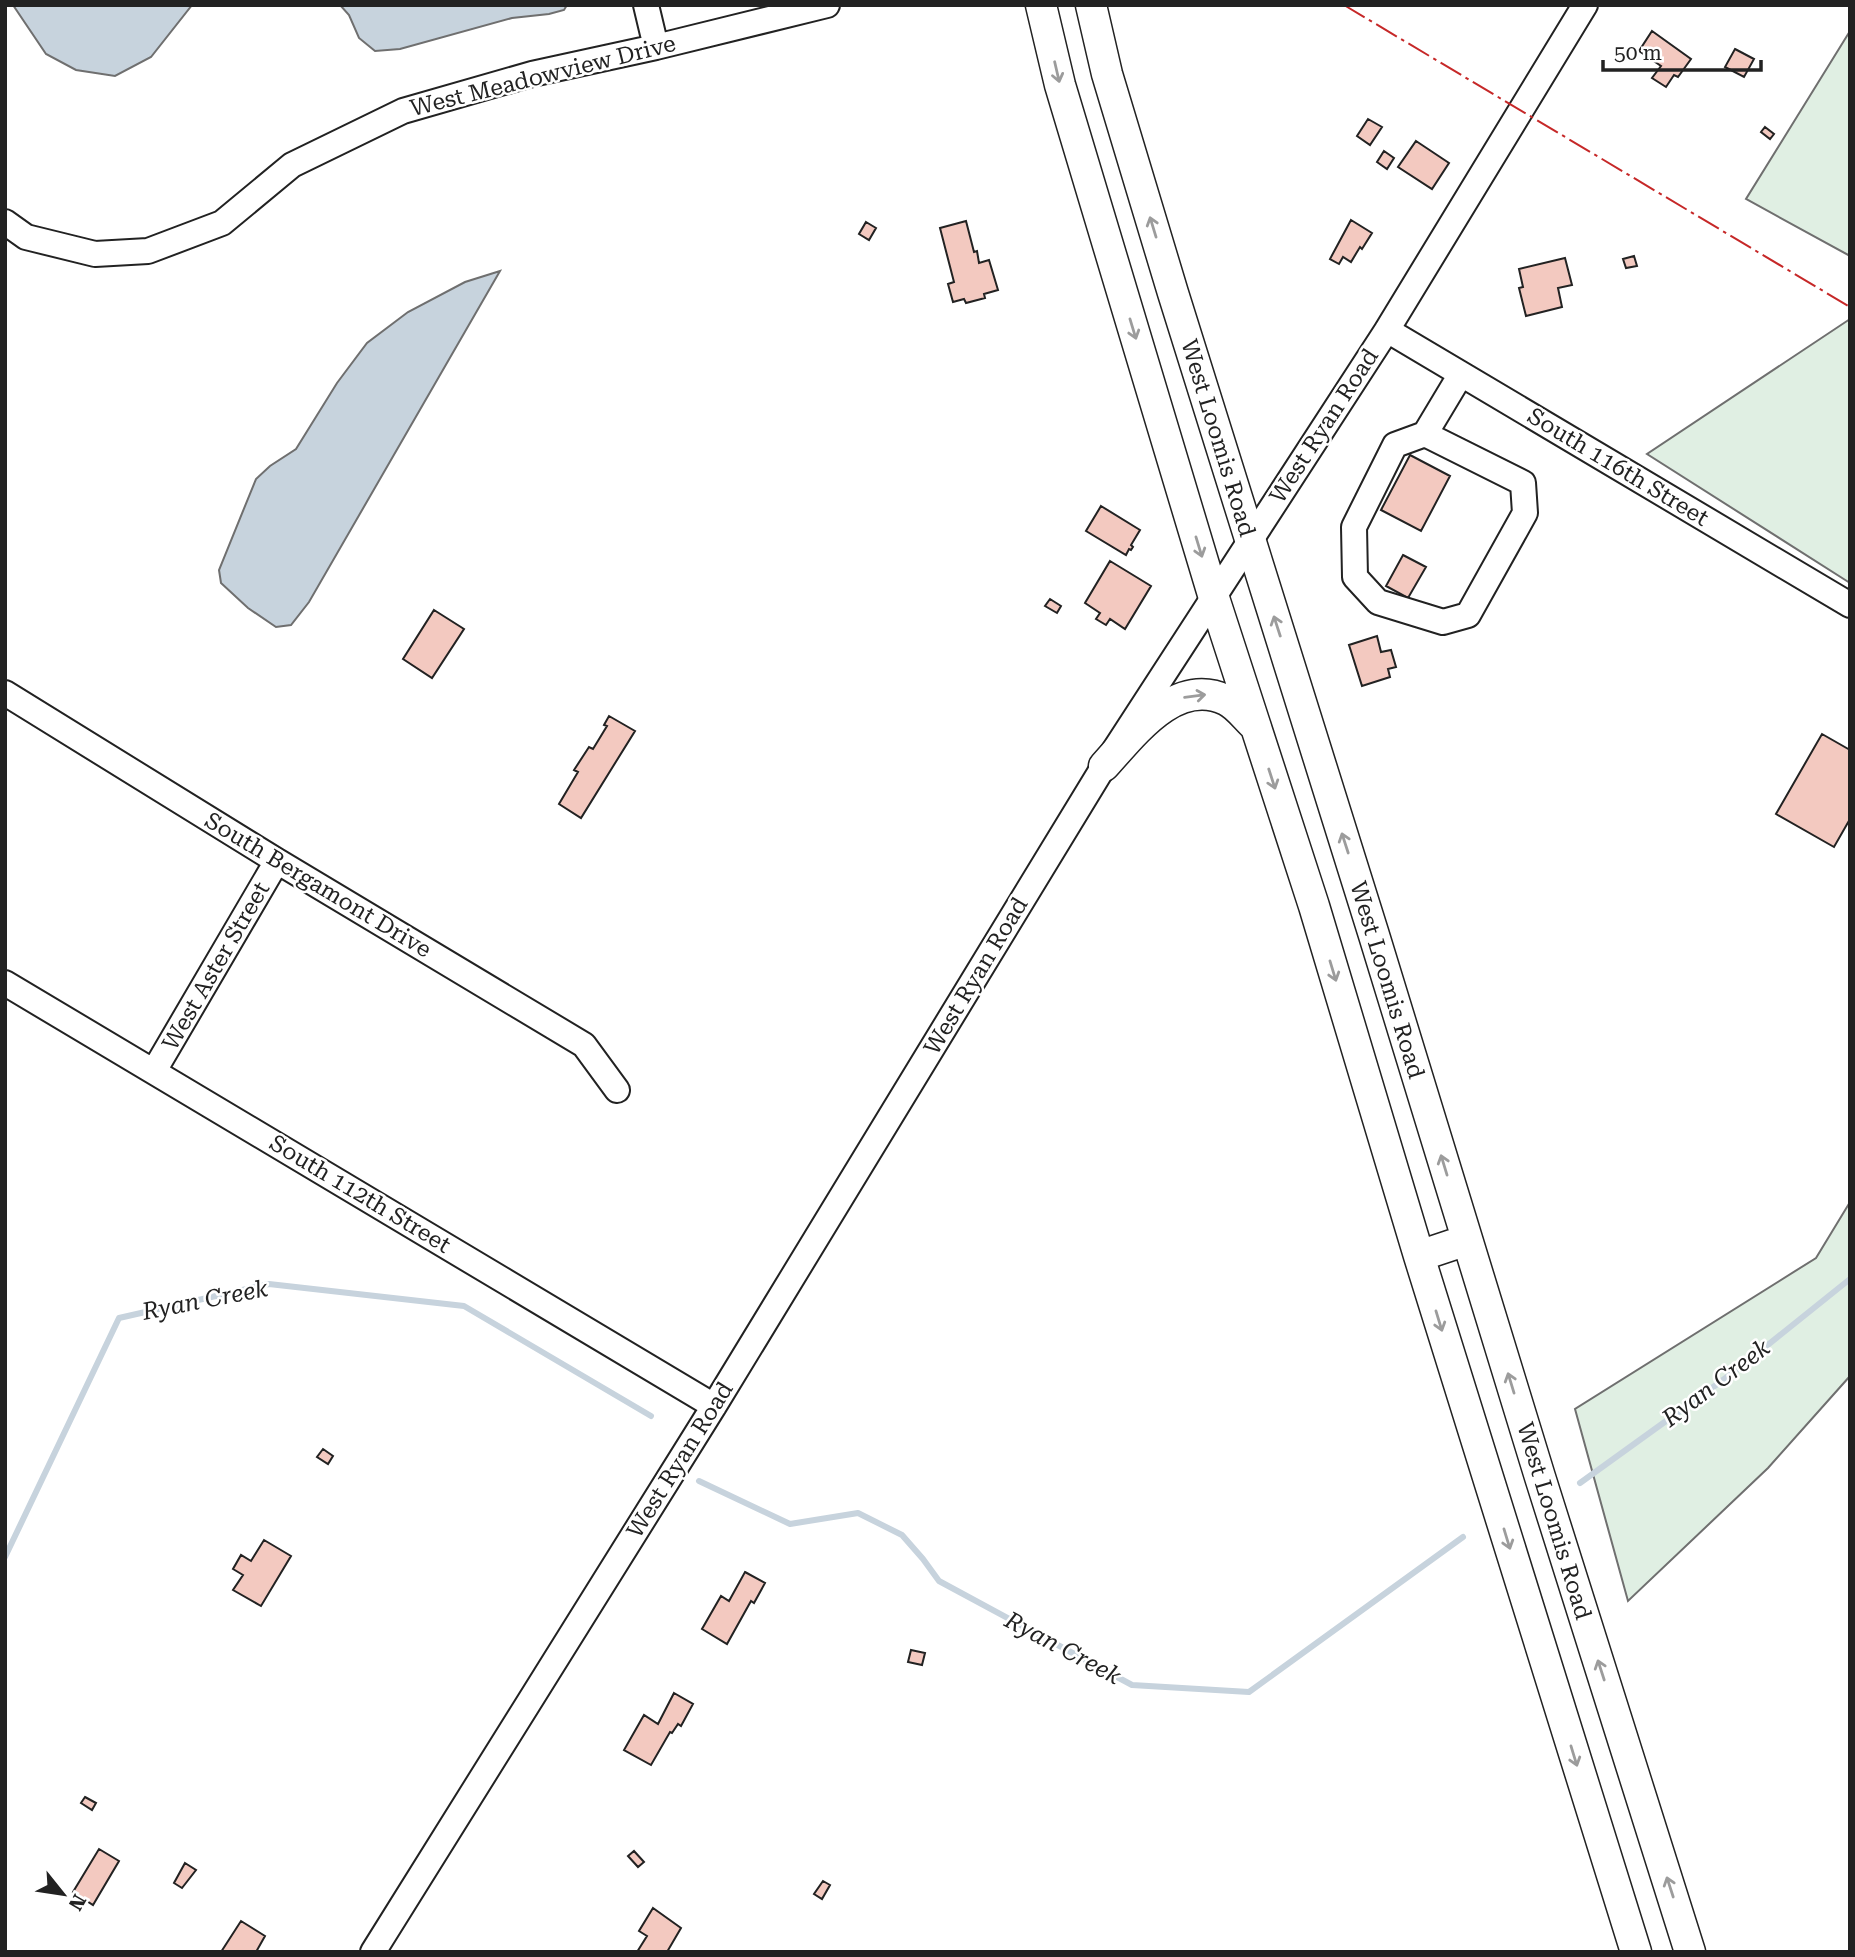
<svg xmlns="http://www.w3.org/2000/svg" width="1855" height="1957" font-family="'Roboto Serif',serif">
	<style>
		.green { fill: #e0efe3; stroke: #6f6f6f; stroke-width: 2 }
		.water { fill: #c7d3dd; stroke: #6f6f6f; stroke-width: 2 }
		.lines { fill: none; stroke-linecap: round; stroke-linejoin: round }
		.stream { stroke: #c7d3dd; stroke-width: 6 }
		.building { fill: #f3c9c0; stroke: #222; stroke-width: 2 }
		.minor-casing { stroke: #222; stroke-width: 28 }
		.major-casing { stroke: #222; stroke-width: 33 }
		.minor { stroke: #fff; stroke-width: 24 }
		.major { stroke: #fff; stroke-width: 30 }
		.power { stroke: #c62828; stroke-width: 2; stroke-dasharray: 24 5 3.5 5; stroke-linecap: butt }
		.oneway { stroke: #9c9c9c }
		.labels { text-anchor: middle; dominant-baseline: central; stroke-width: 5; stroke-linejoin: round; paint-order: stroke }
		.street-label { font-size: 23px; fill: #222; stroke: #fff }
		.water-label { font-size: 24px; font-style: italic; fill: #222; stroke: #fff }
	</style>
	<rect width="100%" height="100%" fill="#fff"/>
	<path class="green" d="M1850 31V256L1746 199Z
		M1850 319V583L1647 454Z
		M1850 1202V1376L1768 1468 1628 1601 1575 1409 1816 1258Z"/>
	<path class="water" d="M13 5H192L151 57 115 76 76 70 46 54Z
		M340 5H567L564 10 549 14 512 18 400 49 375 51 359 38 349 15Z
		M500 271 309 602 291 625 276 627 248 608 221 583 219 570 256 479 270 466 296 449 337 383 367 343 408 312 465 282Z"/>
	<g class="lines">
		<path class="stream" d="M699 1481 790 1524 858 1513 902 1535 923 1559 939 1581 1132 1685 1249 1692 1463 1537
			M1580 1483 1734 1372 1850 1279
			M5 1557 119 1318 269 1284 464 1306 651 1416"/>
	</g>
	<path class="building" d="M1652 31 1691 59 1678 77 1674 75 1666 87 1652 78 1661 66 1639 51Z
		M1735 49 1754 59 1744 77 1725 67Z
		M1368 119 1382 127 1370 145 1357 136Z
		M1765 127 1774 134 1770 139 1761 132Z
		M1416 141 1449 163 1432 189 1398 167Z
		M1384 151 1394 158 1387 169 1377 162Z
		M1351 220 1372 233 1362 249 1360 247 1351 262 1343 257 1339 264 1330 259Z
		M966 221 974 252 977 251 979 263 989 260 998 290 984 294 985 298 966 303 964 299 953 302 948 284 954 282 940 228Z
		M866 222 876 228 869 240 859 234Z
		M1634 256 1637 266 1626 268 1623 259Z
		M1565 258 1572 285 1558 288 1562 307 1526 316 1519 288 1523 287 1519 269Z
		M1410 455 1450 476 1421 531 1381 510Z
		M1101 506 1140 530 1131 545 1133 547 1131 550 1129 549 1126 555 1086 531Z
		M1403 555 1426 567 1408 598 1386 586Z
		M1110 561 1151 586 1125 629 1110 619 1106 625 1096 619 1100 613 1085 603Z
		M1050 599 1061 606 1057 613 1045 606Z
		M434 610 464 629 432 678 403 659Z
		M1377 636 1381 652 1391 650 1396 667 1388 669 1390 677 1362 686 1349 645Z
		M609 716 635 731 581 818 559 804 578 772 574 770 589 747 593 749 607 726 604 725Z
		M1822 734 1850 750V819L1834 847 1776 814Z
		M323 1449 333 1456 328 1464 317 1457Z
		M264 1540 291 1556 261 1606 233 1590 243 1575 233 1569 241 1555 251 1561Z
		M745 1572 765 1583 754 1603 751 1601 727 1644 702 1629 721 1596 729 1601Z
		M911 1650 925 1653 922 1665 908 1662Z
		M674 1693 693 1704 681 1726 678 1724 672 1733 670 1732 651 1765 624 1750 644 1715 658 1724Z
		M85 1797 96 1803 92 1810 81 1803Z
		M99 1849 119 1861 93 1905 73 1892Z
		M634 1851 644 1862 638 1867 628 1856Z
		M185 1863 196 1870 182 1888 174 1883Z
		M823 1881 830 1885 822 1899 814 1894Z
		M653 1908 681 1928 667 1952H637L647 1936 639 1931Z
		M241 1921 265 1936 256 1952H221Z"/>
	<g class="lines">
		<g class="minor-casing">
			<path id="minor" d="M646 5 656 47
				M5 222 26 237 95 254 148 251 222 223 292 165 403 111 532 74 656 47 827 5
				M1387 330 1850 605
				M1425 434 1523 483 1525 513 1468 615 1443 622 1378 602 1355 577 1354 527 1395 445 1425 434 1461 374
				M5 693 277 861 584 1045 617 1090
				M5 983 714 1406
				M154 1071 277 861
				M373 1952 714 1406 1104 766 1387 330 1585 5"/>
		</g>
		<g class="major-casing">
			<path id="major" d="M1041 5 1060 85 1214 598 1314 906 1419 1256 1636 1952
				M1091 5 1107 74 1173 293 1373 932 1540 1477 1690 1952
				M1104 766C1134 733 1176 676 1226 700 1237 705 1246 718 1255 726
				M1419 1256 1467 1240"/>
		</g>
		<use href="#minor" class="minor"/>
		<use href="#major" class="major"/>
		<path class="power" d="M1344 5 1850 307"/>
	</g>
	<defs><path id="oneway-shaft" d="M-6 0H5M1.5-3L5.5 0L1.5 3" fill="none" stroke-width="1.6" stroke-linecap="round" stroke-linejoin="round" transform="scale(1.75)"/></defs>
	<g class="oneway">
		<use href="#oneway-shaft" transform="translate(1057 72) rotate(77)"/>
		<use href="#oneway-shaft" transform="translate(1153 227) rotate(-107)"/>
		<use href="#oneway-shaft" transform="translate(1133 329) rotate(73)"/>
		<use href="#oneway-shaft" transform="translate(1199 547) rotate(73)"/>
		<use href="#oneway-shaft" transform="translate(1277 626) rotate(-108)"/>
		<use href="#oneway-shaft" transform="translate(1195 696) rotate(-7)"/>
		<use href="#oneway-shaft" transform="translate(1272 779) rotate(72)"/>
		<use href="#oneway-shaft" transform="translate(1345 843) rotate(-108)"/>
		<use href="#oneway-shaft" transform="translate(1333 971) rotate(73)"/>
		<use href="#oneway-shaft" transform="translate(1444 1165) rotate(-107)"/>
		<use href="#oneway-shaft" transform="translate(1439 1321) rotate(73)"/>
		<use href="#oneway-shaft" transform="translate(1511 1383) rotate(-107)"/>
		<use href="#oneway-shaft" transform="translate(1507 1539) rotate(73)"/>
		<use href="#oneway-shaft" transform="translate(1601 1670) rotate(-108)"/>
		<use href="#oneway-shaft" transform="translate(1574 1756) rotate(73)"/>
		<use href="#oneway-shaft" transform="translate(1670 1887) rotate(-108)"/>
	</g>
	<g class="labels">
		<g class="street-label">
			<text transform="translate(543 76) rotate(-14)">West Meadowview Drive</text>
			<text transform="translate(1324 426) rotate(-57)">West Ryan Road</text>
			<text transform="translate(1218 438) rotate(73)">West Loomis Road</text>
			<text transform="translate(1618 467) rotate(31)">South 116th Street</text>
			<text transform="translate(318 885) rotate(31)">South Bergamont Drive</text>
			<text transform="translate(216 966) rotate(-60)">West Aster Street</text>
			<text transform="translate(976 976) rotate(-59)">West Ryan Road</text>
			<text transform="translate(1387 980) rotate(73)">West Loomis Road</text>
			<text transform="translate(360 1194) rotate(31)">South 112th Street</text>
			<text transform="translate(680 1460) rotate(-58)">West Ryan Road</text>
			<text transform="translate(1554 1521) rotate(73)">West Loomis Road</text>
		</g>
		<g class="water-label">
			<text transform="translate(205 1300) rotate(-11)">Ryan Creek</text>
			<text transform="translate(1716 1383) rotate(-37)">Ryan Creek</text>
			<text transform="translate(1063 1648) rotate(28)">Ryan Creek</text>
		</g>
	</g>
	<rect width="1855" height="1957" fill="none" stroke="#222222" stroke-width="14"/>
	<g transform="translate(63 1894) rotate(120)" stroke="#ffffff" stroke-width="5" paint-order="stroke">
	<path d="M0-5L12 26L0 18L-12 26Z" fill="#222222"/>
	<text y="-10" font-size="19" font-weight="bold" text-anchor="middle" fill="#222222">N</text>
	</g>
	<path d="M1603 60v10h158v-10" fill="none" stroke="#222222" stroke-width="3.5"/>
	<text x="1614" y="60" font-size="21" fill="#222222" stroke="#ffffff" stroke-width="5" paint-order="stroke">50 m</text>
</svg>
